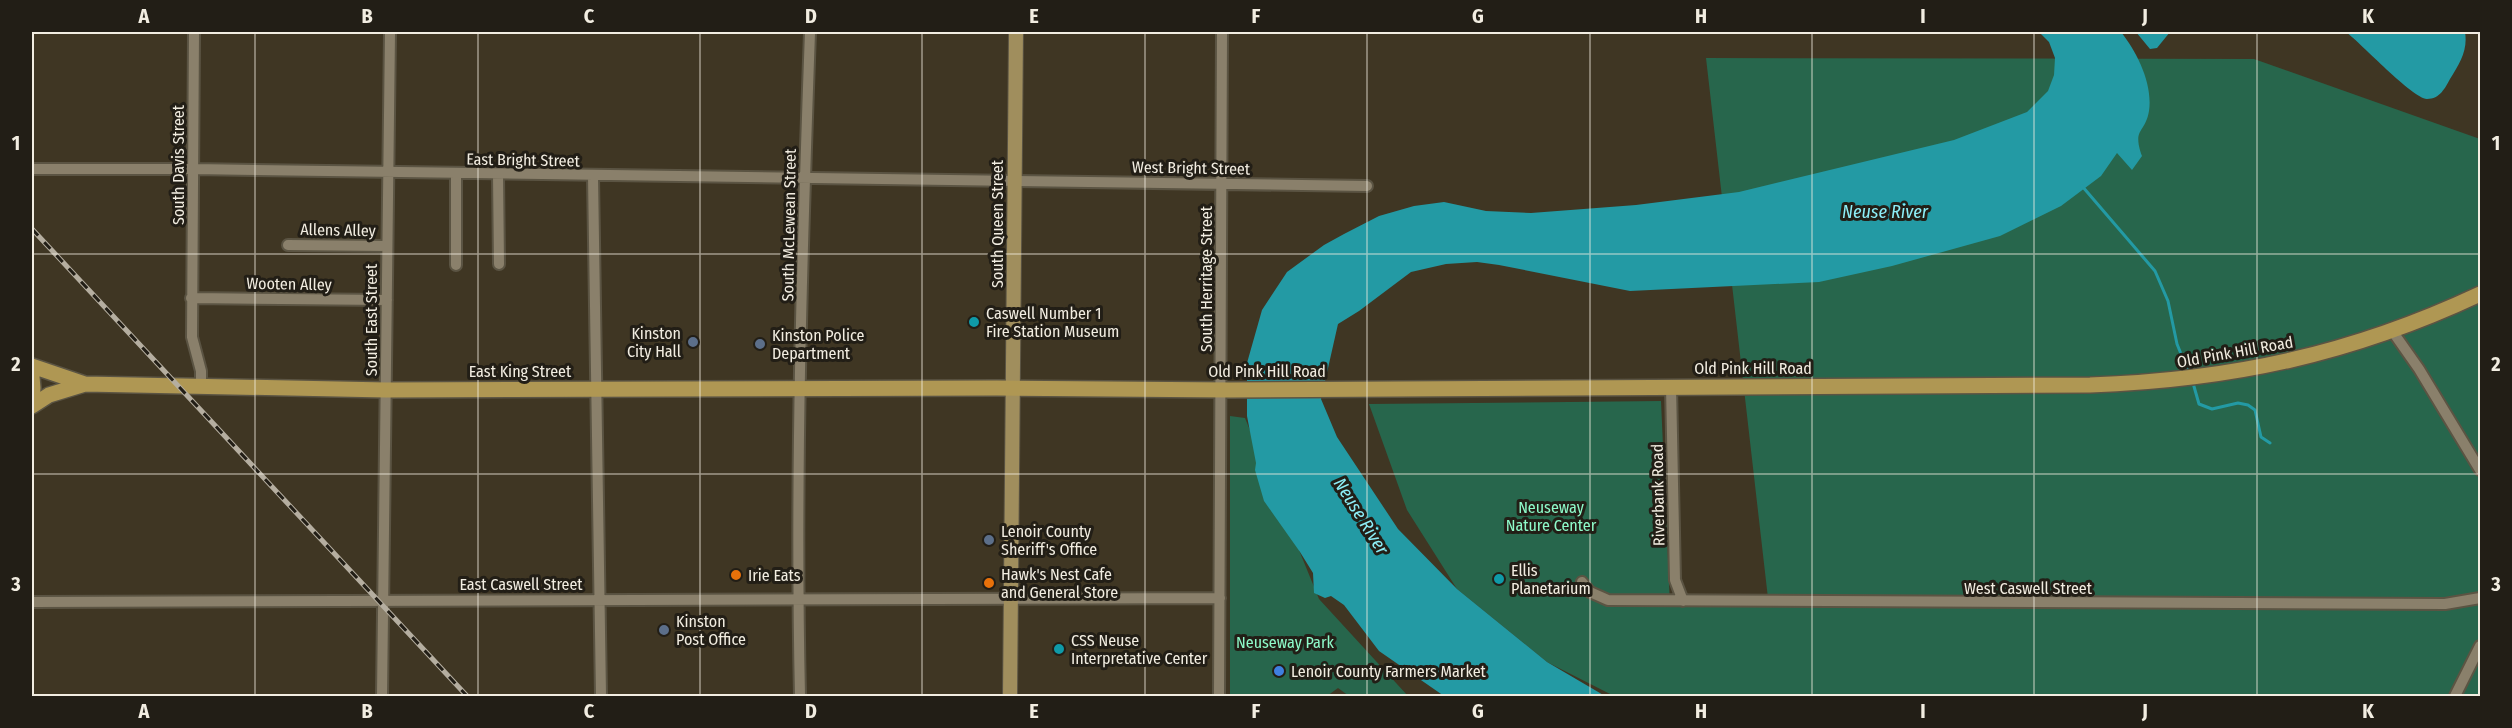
<svg xmlns="http://www.w3.org/2000/svg" width="2512" height="728" font-family="'Fira Sans Condensed',sans-serif">
	<style>
		.green { fill: #27664c }
		.water { fill: #239aa4 }
		.lines { fill: none; stroke-linecap: round; stroke-linejoin: round }
		.stream { stroke: #239aa4; stroke-width: 3 }
		.minor-casing { stroke: #5b5443; stroke-width: 14 }
		.major-casing { stroke: #5b5443; stroke-width: 16 }
		.highway-casing { stroke: #5b5443; stroke-width: 18 }
		.minor { stroke: #8a806b; stroke-width: 10 }
		.major { stroke: #a08e5d; stroke-width: 14 }
		.highway { stroke: #af9753; stroke-width: 15 }
		.rail-casing { stroke: #b5aea0; stroke-width: 5 }
		.rail { stroke: #221e16; stroke-width: 3; stroke-dasharray: 9; stroke-linecap: butt }
		.grid { fill: none; stroke: #f2ede1; stroke-width: 1.5; stroke-opacity: 0.55 }
		.culture-dot { fill: #0f9aa8; stroke: #221e16; stroke-width: 2 }
		.service-dot { fill: #5c6f8a; stroke: #221e16; stroke-width: 2 }
		.food-dot { fill: #e8710a; stroke: #221e16; stroke-width: 2 }
		.shop-dot { fill: #3f7fe0; stroke: #221e16; stroke-width: 2 }
		.labels { text-anchor: middle; dominant-baseline: central; stroke-width: 6; stroke-linejoin: round; paint-order: stroke }
		.street-label { font-size: 16px; fill: #f2ede1; stroke: #221e16 }
		.poi-label { font-size: 16px; fill: #f2ede1; stroke: #221e16; text-anchor: start }
		.park-label { font-size: 16px; fill: #8efbca; stroke: #221e16 }
		.water-label { font-size: 18px; font-style: italic; fill: #8deef7; stroke: #221e16 }
		.neatline { fill: none; stroke: #f2ede1; stroke-width: 2 }
		.grid-label { font-size: 20px; text-anchor: middle; font-weight: bold; fill: #f2ede1 }
	</style>
	<rect width="100%" height="100%" fill="#3f3623"/>
	<path class="green" d="M1706 58 2254 59 2480 139V696H1614L1547 662 1457 589 1407 510 1369 404 1661 401 1670 606 1769 607Z
		M1230 416 1245 418 1319 599 1408 696H1349L1338 688 1327 696H1230Z"/>
	<path class="water" d="M2039 32H2121C2137 52 2153 84 2149 111 2145 134 2132 128 2142 156L2132 170 2117 153 2101 176 2061 206 2000 236 1892 266 1819 282 1630 291 1499 265 1477 262 1446 264 1411 272 1359 311 1338 324 1321 399 1337 437 1398 529 1457 589 1547 662 1605 696H1444L1379 651 1344 605 1331 596 1325 598 1314 593 1313 573 1300 552 1264 501 1255 470 1256 463 1247 416V363L1262 310 1287 272 1324 245 1344 234 1379 216 1414 206 1444 202 1486 211 1531 213 1636 205 1739 192 1954 140 2027 112 2048 91 2054 75 2055 58 2049 42Z
		M2136 32H2170L2157 48 2150 49Z
		M2346 32H2465C2468 50 2460 63 2450 79 2445 88 2440 99 2427 99 2412 98 2362 44 2346 32Z"/>
	<g class="lines">
		<path class="stream" d="M2082 186 2155 271 2168 301 2177 344 2188 371
			M2193 383 2199 404 2212 409 2238 403 2248 405 2255 410 2261 437 2270 443"/>
		<g class="minor-casing">
			<path id="minor" d="M194 32 192 337 201 371V386
				M32 169H193L1367 186
				M456 174V265
				M498 174 499 264
				M593 176 601 696
				M288 245 387 246
				M191 298 387 300
				M2393 332 2419 369 2480 470
				M1671 386 1675 580 1683 601
				M1582 582 1590 592 1608 600 2445 604 2480 598
				M32 602 1220 598
				M382 696 390 32
				M800 696C795 475 802 253 810 32
				M1219 696 1222 32
				M2455 696 2480 646"/>
		</g>
		<g class="major-casing">
			<path id="major" d="M1010 696 1016 32"/>
		</g>
		<g class="highway-casing">
			<path id="highway" d="M32 366 85 384 386 390 997 388 1230 390 2090 385C2232 380 2352 354 2480 294
				M32 377 33 388 32 398
				M32 406 49 395 85 384"/>
		</g>
		<use href="#minor" class="minor"/>
		<use href="#major" class="major"/>
		<use href="#highway" class="highway"/>
		<g class="rail-casing">
			<path id="rail" d="M32 229 467 696"/>
		</g>
		<use href="#rail" class="rail"/>
	</g>
	<path class="grid" d="M255 32V696M478 32V696M700 32V696M922 32V696M1145 32V696M1367 32V696M1590 32V696M1812 32V696M2034 32V696M2257 32V696M32 254H2480M32 474H2480"/>
	<g class="culture-dot">
		<circle cx="974" cy="322" r="6"/>
		<circle cx="1499" cy="579" r="6"/>
		<circle cx="1059" cy="649" r="6"/>
	</g>
	<g class="service-dot">
		<circle cx="693" cy="342" r="6"/>
		<circle cx="760" cy="344" r="6"/>
		<circle cx="989" cy="540" r="6"/>
		<circle cx="664" cy="630" r="6"/>
	</g>
	<g class="food-dot">
		<circle cx="736" cy="575" r="6"/>
		<circle cx="989" cy="583" r="6"/>
	</g>
	<circle class="shop-dot" cx="1279" cy="671" r="6"/>
	<g class="labels">
		<g class="street-label">
			<text transform="translate(523 160) rotate(1)">East Bright Street</text>
			<text transform="translate(178 165) rotate(-90)">South Davis Street</text>
			<text transform="translate(1191 168) rotate(1)">West Bright Street</text>
			<text transform="translate(997 224) rotate(-90)">South Queen Street</text>
			<text transform="translate(789 225) rotate(-89)">South McLewean Street</text>
			<text transform="translate(338 230) rotate(1)">Allens Alley</text>
			<text transform="translate(1206 279) rotate(-90)">South Herritage Street</text>
			<text transform="translate(289 284) rotate(1)">Wooten Alley</text>
			<text transform="translate(371 320) rotate(-90)">South East Street</text>
			<text transform="translate(2235 352) rotate(-10)">Old Pink Hill Road</text>
			<text x="1753" y="368">Old Pink Hill Road</text>
			<text x="520" y="371">East King Street</text>
			<text x="1267" y="371">Old Pink Hill Road</text>
			<text transform="translate(1658 495) rotate(-91)">Riverbank Road</text>
			<text x="521" y="584">East Caswell Street</text>
			<text x="2028" y="588">West Caswell Street</text>
		</g>
		<g class="poi-label">
			<text x="986" y="313">Caswell Number 1<tspan x="986" dy="18">Fire Station Museum</tspan></text>
			<text x="681" y="333" text-anchor="end">Kinston<tspan x="681" dy="18">City Hall</tspan></text>
			<text x="772" y="335">Kinston Police<tspan x="772" dy="18">Department</tspan></text>
			<text x="1001" y="531">Lenoir County<tspan x="1001" dy="18">Sheriff's Office</tspan></text>
			<text x="1511" y="570">Ellis<tspan x="1511" dy="18">Planetarium</tspan></text>
			<text x="1001" y="574">Hawk's Nest Cafe<tspan x="1001" dy="18">and General Store</tspan></text>
			<text x="748" y="575">Irie Eats</text>
			<text x="676" y="621">Kinston<tspan x="676" dy="18">Post Office</tspan></text>
			<text x="1071" y="640">CSS Neuse<tspan x="1071" dy="18">Interpretative Center</tspan></text>
			<text x="1291" y="671">Lenoir County Farmers Market</text>
		</g>
		<g class="park-label">
			<text x="1551" y="507">Neuseway<tspan x="1551" dy="18">Nature Center</tspan></text>
			<text x="1285" y="642">Neuseway Park</text>
		</g>
		<g class="water-label">
			<text x="1885" y="212">Neuse River</text>
			<text transform="translate(1361 516) rotate(58)">Neuse River</text>
		</g>
	</g>
	<rect width="2512" height="728" fill="none" stroke="#221e16" stroke-width="66"/>
	<rect x="33" y="33" width="2446" height="662" class="neatline"/>
	<g class="grid-label">
		<text x="144" y="23">A</text>
		<text x="367" y="23">B</text>
		<text x="589" y="23">C</text>
		<text x="811" y="23">D</text>
		<text x="1034" y="23">E</text>
		<text x="1256" y="23">F</text>
		<text x="1478" y="23">G</text>
		<text x="1701" y="23">H</text>
		<text x="1923" y="23">I</text>
		<text x="2145" y="23">J</text>
		<text x="2368" y="23">K</text>
		<text x="16" y="150">1</text>
		<text x="2496" y="150">1</text>
		<text x="16" y="371">2</text>
		<text x="2496" y="371">2</text>
		<text x="16" y="591">3</text>
		<text x="2496" y="591">3</text>
		<text x="144" y="718">A</text>
		<text x="367" y="718">B</text>
		<text x="589" y="718">C</text>
		<text x="811" y="718">D</text>
		<text x="1034" y="718">E</text>
		<text x="1256" y="718">F</text>
		<text x="1478" y="718">G</text>
		<text x="1701" y="718">H</text>
		<text x="1923" y="718">I</text>
		<text x="2145" y="718">J</text>
		<text x="2368" y="718">K</text>
	</g>
</svg>
